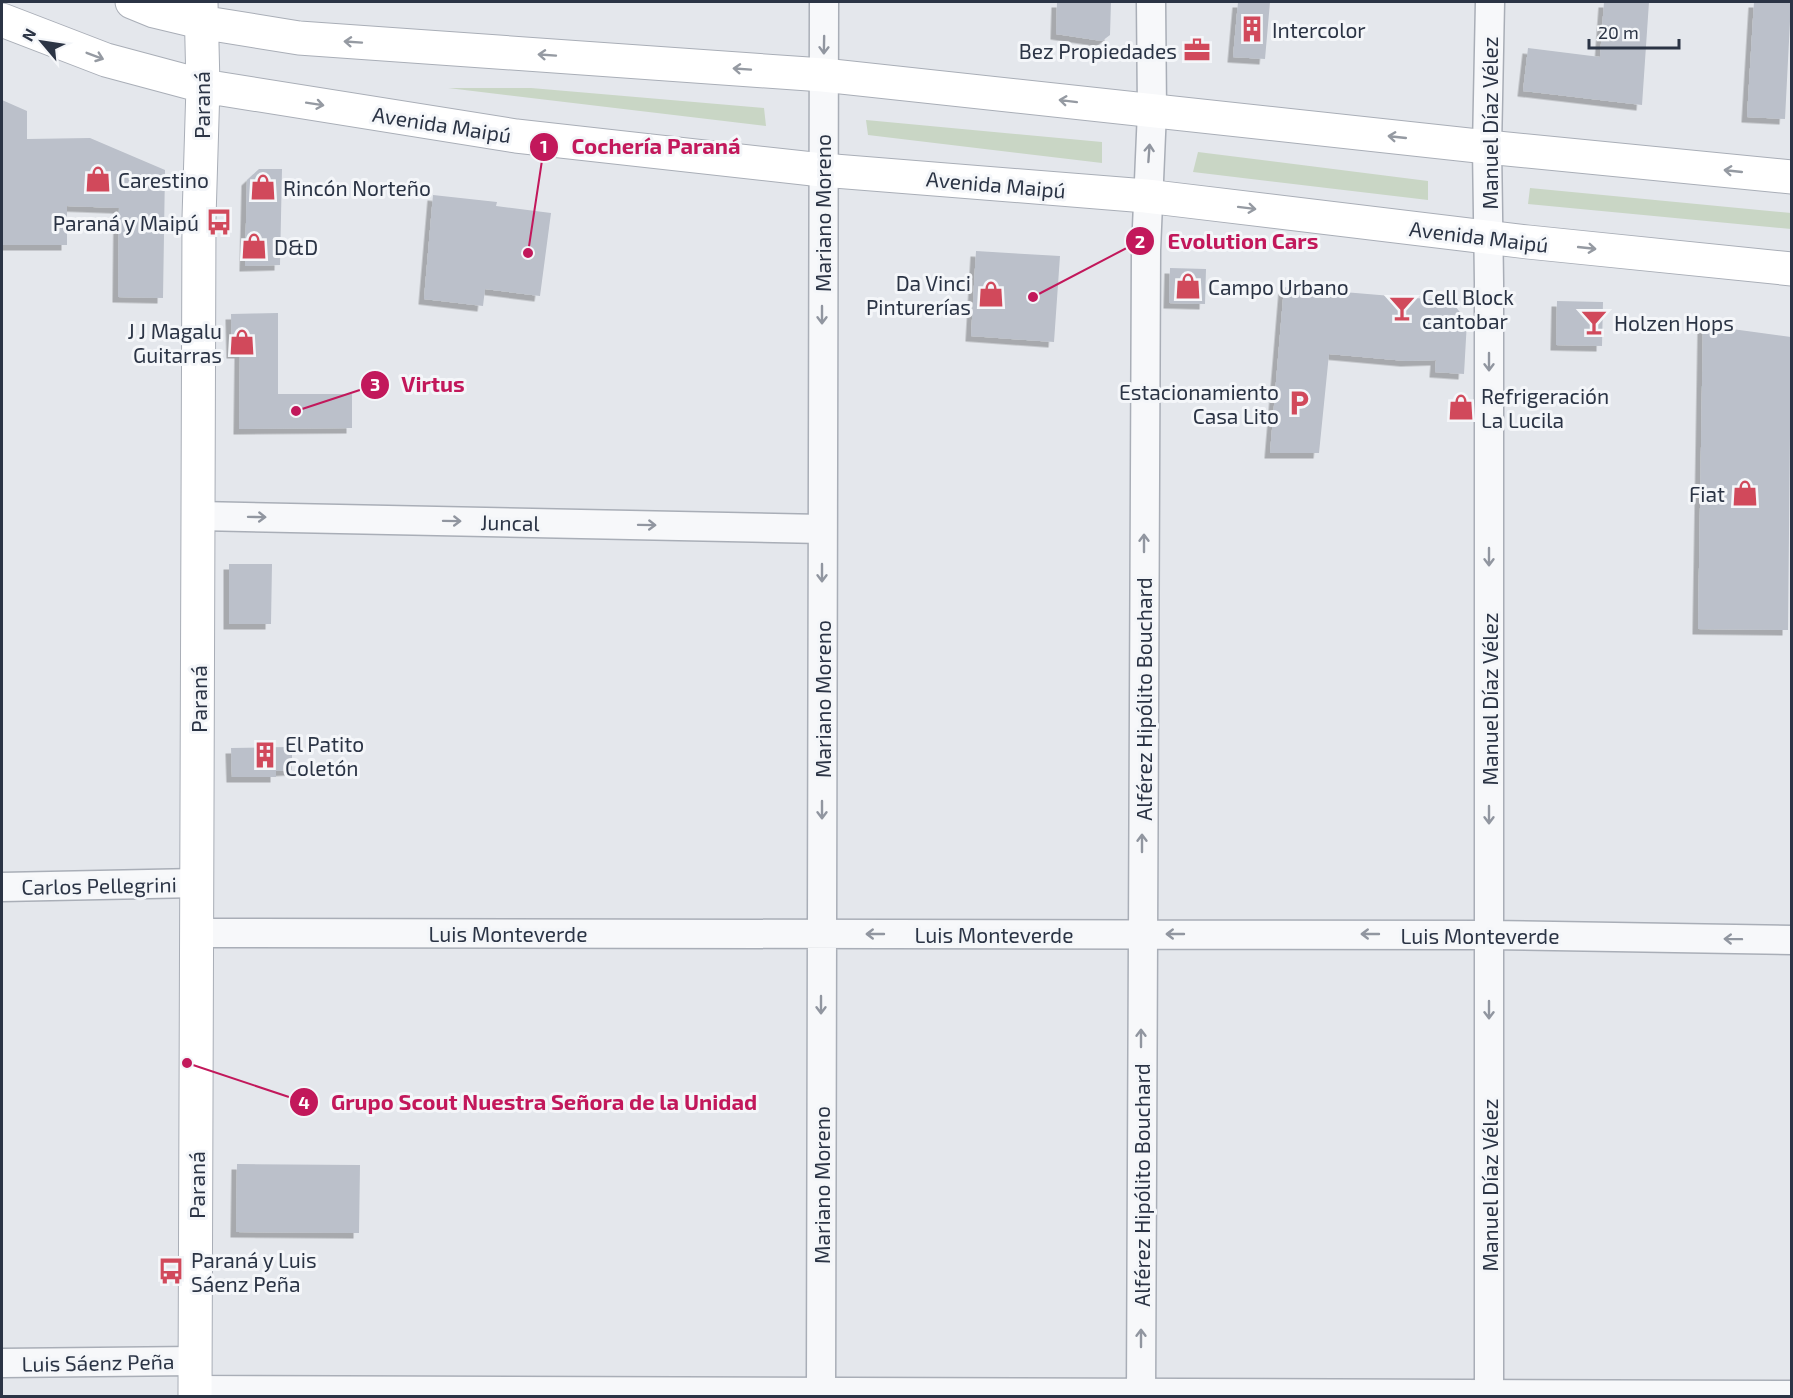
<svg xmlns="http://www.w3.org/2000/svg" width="1793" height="1398" font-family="'Exo 2',sans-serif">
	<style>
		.green { fill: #c9d6c5 }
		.building { fill: #bbc0ca; filter: url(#shadow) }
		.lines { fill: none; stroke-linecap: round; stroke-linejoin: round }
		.street-casing { stroke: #a9aeb7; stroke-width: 31 }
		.secondary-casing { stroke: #a9aeb7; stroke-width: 35 }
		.street { stroke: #f7f8fa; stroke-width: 28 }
		.secondary { stroke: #fff; stroke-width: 33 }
		.oneway { stroke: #959aa2 }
		.oneway2 { stroke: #9196a0 }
		.labels { text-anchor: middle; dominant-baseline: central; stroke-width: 6; stroke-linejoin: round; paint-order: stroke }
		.poi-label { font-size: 21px; fill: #2b3445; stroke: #f4f6f9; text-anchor: start }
		.street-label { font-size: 21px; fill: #2b3445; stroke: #f4f6f9 }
		.leader { fill: none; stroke: #c2185b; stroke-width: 2 }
		.callout-dot { fill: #c2185b; stroke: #f4f6f9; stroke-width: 2 }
		.mark-label { font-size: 18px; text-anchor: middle; font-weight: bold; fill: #fff }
		.callout-label { font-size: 22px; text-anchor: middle; font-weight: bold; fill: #c2185b; stroke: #f4f6f9; stroke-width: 6; stroke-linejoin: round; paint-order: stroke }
	</style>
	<defs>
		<filter id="shadow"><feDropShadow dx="-5.5" dy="5.5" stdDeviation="0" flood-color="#0004"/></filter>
	</defs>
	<rect width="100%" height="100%" fill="#e4e7ec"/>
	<path class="green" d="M448 88H531L764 108 766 126Z
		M866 120 1102 142V163L868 135Z
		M1198 152 1428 181V200L1193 172Z
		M1530 188 1791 213V229L1528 204Z"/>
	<path class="building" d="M1057 2H1111L1110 35 1102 41 1056 34Z
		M1238 2H1270L1265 59 1233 57Z
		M1604 2H1649L1642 105 1523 91 1528 48 1600 57Z
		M1754 2H1791L1785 119 1747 117Z
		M2 100 27 111V139L90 138 165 170 163 298 118 297 119 208 67 206V245H2Z
		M259 169H282L280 265 245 266 247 180Z
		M433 195 497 202 496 206 551 213 540 296 485 289 483 306 424 299Z
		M976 251 1060 256 1054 342 971 336Z
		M1170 268 1206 269 1205 304 1169 303Z
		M1284 287 1451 301 1467 321 1464 374 1435 372 1436 360 1406 361 1329 354 1319 453H1270Z
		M1557 301 1603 302 1602 346 1556 345Z
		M278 313V394H352V428L239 429 240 353H232L231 314Z
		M1703 325 1791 337 1788 630 1698 629Z
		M229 564H272L271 624H229Z
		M292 747V770L276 771V777H232L231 748Z
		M237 1164 360 1165 359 1233 236 1232Z"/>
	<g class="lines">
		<g class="street-casing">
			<path id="street" d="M199 516 822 529
				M2 887 197 883
				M197 933 1489 935 1792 940
				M2 1363 195 1361
				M195 1390 1792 1395
				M821 1396 824 2
				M1141 1396 1146 250 1152 111 1151 2
				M1489 1396V282L1487 147 1490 2"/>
		</g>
		<g class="secondary-casing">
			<path id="secondary" d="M132 2 154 11 200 22 299 38 823 75 1487 147 1792 177
				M2 20 106 60 203 86 516 136 822 170 1146 196 1528 242 1792 269
				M195 1396 199 218 203 86 201 2"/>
		</g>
		<use href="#street" class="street"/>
		<use href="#secondary" class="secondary"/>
	</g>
	<defs><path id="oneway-shaft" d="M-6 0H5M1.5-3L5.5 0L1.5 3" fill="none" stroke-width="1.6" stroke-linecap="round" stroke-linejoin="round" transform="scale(1.5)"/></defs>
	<g class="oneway">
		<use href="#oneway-shaft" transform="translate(353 42) rotate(-176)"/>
		<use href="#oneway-shaft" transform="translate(547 55) rotate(-176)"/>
		<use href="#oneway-shaft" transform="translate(95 56) rotate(21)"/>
		<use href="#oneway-shaft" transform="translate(742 69) rotate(-176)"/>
		<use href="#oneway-shaft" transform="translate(1068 101) rotate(-173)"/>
		<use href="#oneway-shaft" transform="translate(315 104) rotate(9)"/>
		<use href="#oneway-shaft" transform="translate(1397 137) rotate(-174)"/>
		<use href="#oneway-shaft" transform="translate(1733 171) rotate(-174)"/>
		<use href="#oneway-shaft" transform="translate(1247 208) rotate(7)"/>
		<use href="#oneway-shaft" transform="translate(1587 248) rotate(6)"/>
	</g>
	<g class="oneway2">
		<use href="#oneway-shaft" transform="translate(824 45) rotate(91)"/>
		<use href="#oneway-shaft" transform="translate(1149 153) rotate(-86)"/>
		<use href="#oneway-shaft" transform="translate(822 315) rotate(90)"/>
		<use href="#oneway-shaft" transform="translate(1489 362) rotate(90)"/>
		<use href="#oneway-shaft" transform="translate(257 517) rotate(1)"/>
		<use href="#oneway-shaft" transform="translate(452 521) rotate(1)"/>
		<use href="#oneway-shaft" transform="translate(647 525) rotate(1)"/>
		<use href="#oneway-shaft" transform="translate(1144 543) rotate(-90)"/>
		<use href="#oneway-shaft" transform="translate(1489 557) rotate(90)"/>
		<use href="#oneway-shaft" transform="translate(822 573) rotate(90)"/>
		<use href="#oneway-shaft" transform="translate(822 810) rotate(90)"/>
		<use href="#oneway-shaft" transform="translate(1489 815) rotate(90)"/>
		<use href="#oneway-shaft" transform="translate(1142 843) rotate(-90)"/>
		<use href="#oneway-shaft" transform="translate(875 934) rotate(-180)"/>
		<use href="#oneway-shaft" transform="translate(1175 934) rotate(-180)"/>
		<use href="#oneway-shaft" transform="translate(1370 934) rotate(-180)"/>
		<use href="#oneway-shaft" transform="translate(1733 939) rotate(-179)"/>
		<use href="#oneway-shaft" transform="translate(821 1005) rotate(90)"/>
		<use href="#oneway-shaft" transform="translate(1489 1010) rotate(90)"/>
		<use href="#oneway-shaft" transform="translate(1141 1038) rotate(-90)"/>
		<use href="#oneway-shaft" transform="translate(1141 1338) rotate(-90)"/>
	</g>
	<defs>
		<g id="building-bare" transform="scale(2.07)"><path d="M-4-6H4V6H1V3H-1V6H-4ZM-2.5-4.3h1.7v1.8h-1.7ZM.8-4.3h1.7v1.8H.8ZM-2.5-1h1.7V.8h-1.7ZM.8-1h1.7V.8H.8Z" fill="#d1495b" stroke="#f4f6f9" stroke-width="2.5" paint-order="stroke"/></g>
		<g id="office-bare" transform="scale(2.07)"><path d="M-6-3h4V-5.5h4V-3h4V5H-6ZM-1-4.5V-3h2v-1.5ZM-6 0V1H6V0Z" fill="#d1495b" stroke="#f4f6f9" stroke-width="2.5" paint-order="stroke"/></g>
		<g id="shop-bare" transform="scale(2.07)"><path d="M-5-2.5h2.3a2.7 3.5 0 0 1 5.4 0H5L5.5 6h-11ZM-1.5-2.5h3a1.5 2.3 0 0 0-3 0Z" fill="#d1495b" stroke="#f4f6f9" stroke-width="2.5" paint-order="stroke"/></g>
		<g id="bus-bare" transform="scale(2.07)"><path d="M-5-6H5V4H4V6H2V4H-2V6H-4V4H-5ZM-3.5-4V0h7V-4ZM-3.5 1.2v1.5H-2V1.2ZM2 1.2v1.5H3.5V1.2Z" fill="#d1495b" stroke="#f4f6f9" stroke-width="2.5" paint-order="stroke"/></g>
		<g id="bar-bare" transform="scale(2.07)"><path d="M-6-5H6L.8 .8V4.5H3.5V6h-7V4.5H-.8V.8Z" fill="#d1495b" stroke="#f4f6f9" stroke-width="2.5" paint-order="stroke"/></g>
		<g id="parking-bare" transform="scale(2.07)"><path d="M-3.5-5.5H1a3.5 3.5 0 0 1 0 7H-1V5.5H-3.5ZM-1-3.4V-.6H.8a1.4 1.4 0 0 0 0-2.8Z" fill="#d1495b" stroke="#f4f6f9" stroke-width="2.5" paint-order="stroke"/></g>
	</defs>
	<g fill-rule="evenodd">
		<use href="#building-bare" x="1252" y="29"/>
		<use href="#office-bare" x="1197" y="50"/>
		<use href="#shop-bare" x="98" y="179"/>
		<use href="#shop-bare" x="263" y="187"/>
		<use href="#bus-bare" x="219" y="222"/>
		<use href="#shop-bare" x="254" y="246"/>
		<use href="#shop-bare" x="1188" y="286"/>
		<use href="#shop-bare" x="991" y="294"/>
		<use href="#bar-bare" x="1402" y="308"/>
		<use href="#bar-bare" x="1594" y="322"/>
		<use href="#shop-bare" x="242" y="342"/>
		<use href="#parking-bare" x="1299" y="403"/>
		<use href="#shop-bare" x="1461" y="407"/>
		<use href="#shop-bare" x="1745" y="493"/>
		<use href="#building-bare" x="265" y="755"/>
		<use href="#bus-bare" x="171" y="1271"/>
	</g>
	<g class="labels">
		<g class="poi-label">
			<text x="1272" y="29">Intercolor</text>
			<text x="1177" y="50" text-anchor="end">Bez Propiedades</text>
			<text x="118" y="179">Carestino</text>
			<text x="283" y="187">Rincón Norteño</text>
			<text x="199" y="222" text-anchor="end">Paraná y Maipú</text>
			<text x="274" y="246">D&amp;D</text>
			<text x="971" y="282" text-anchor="end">Da Vinci<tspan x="971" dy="24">Pinturerías</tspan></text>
			<text x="1208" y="286">Campo Urbano</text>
			<text x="1422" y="296">Cell Block<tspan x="1422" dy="24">cantobar</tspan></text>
			<text x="1614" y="322">Holzen Hops</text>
			<text x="222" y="330" text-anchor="end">J J Magalu<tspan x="222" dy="24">Guitarras</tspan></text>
			<text x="1279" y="391" text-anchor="end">Estacionamiento<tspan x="1279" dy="24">Casa Lito</tspan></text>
			<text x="1481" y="395">Refrigeración<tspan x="1481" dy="24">La Lucila</tspan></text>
			<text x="1725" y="493" text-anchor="end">Fiat</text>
			<text x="285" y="743">El Patito<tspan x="285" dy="24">Coletón</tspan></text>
			<text x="191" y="1259">Paraná y Luis<tspan x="191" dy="24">Sáenz Peña</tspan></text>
		</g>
		<g class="street-label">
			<text transform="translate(201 105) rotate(-90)">Paraná</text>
			<text transform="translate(1489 123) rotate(-90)">Manuel Díaz Vélez</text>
			<text transform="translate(442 124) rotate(9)">Avenida Maipú</text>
			<text transform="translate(996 184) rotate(5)">Avenida Maipú</text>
			<text transform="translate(822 213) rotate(-90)">Mariano Moreno</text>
			<text transform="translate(1479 236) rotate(7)">Avenida Maipú</text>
			<text transform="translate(510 522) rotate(1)">Juncal</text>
			<text transform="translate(198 699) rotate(-90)">Paraná</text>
			<text transform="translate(822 699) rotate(-90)">Mariano Moreno</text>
			<text transform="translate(1143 699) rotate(-90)">Alférez Hipólito Bouchard</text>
			<text transform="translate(1489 699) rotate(-90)">Manuel Díaz Vélez</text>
			<text transform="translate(99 885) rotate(-1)">Carlos Pellegrini</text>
			<text x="508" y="933">Luis Monteverde</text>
			<text x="994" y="934">Luis Monteverde</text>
			<text x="1480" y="935">Luis Monteverde</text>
			<text transform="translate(196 1185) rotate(-90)">Paraná</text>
			<text transform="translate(821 1185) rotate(-90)">Mariano Moreno</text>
			<text transform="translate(1141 1185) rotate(-90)">Alférez Hipólito Bouchard</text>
			<text transform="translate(1489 1185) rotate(-90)">Manuel Díaz Vélez</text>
			<text transform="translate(98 1362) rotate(-1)">Luis Sáenz Peña</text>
		</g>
	</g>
	<path class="leader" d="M528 253L544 147M1033 297L1140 241M296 411L375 385M187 1063L304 1102"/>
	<g class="callout-dot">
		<circle cx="528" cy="253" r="6"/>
		<circle cx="1033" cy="297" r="6"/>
		<circle cx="296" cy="411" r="6"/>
		<circle cx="187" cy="1063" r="6"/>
		<circle cx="544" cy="147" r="15"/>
		<circle cx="1140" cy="241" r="15"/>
		<circle cx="375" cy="385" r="15"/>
		<circle cx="304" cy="1102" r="15"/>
	</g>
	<g class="mark-label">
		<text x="544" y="153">1</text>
		<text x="1140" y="248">2</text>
		<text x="375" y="391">3</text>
		<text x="304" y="1109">4</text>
	</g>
	<g class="callout-label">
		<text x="656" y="154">Cochería Paraná</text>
		<text x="1243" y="249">Evolution Cars</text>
		<text x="433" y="392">Virtus</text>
		<text x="544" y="1110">Grupo Scout Nuestra Señora de la Unidad</text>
	</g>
	<rect width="1793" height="1398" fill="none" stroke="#2b3445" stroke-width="6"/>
	<g transform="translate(42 42) rotate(299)" stroke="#f4f6f9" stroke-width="4.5" paint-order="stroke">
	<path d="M0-4.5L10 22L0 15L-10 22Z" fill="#2b3445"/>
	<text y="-9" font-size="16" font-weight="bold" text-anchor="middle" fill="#2b3445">N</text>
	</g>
	<path d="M1589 39v9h90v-9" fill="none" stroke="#2b3445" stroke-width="3"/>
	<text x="1598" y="39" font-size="18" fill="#2b3445" stroke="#f4f6f9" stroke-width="4.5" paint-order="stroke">20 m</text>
</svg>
